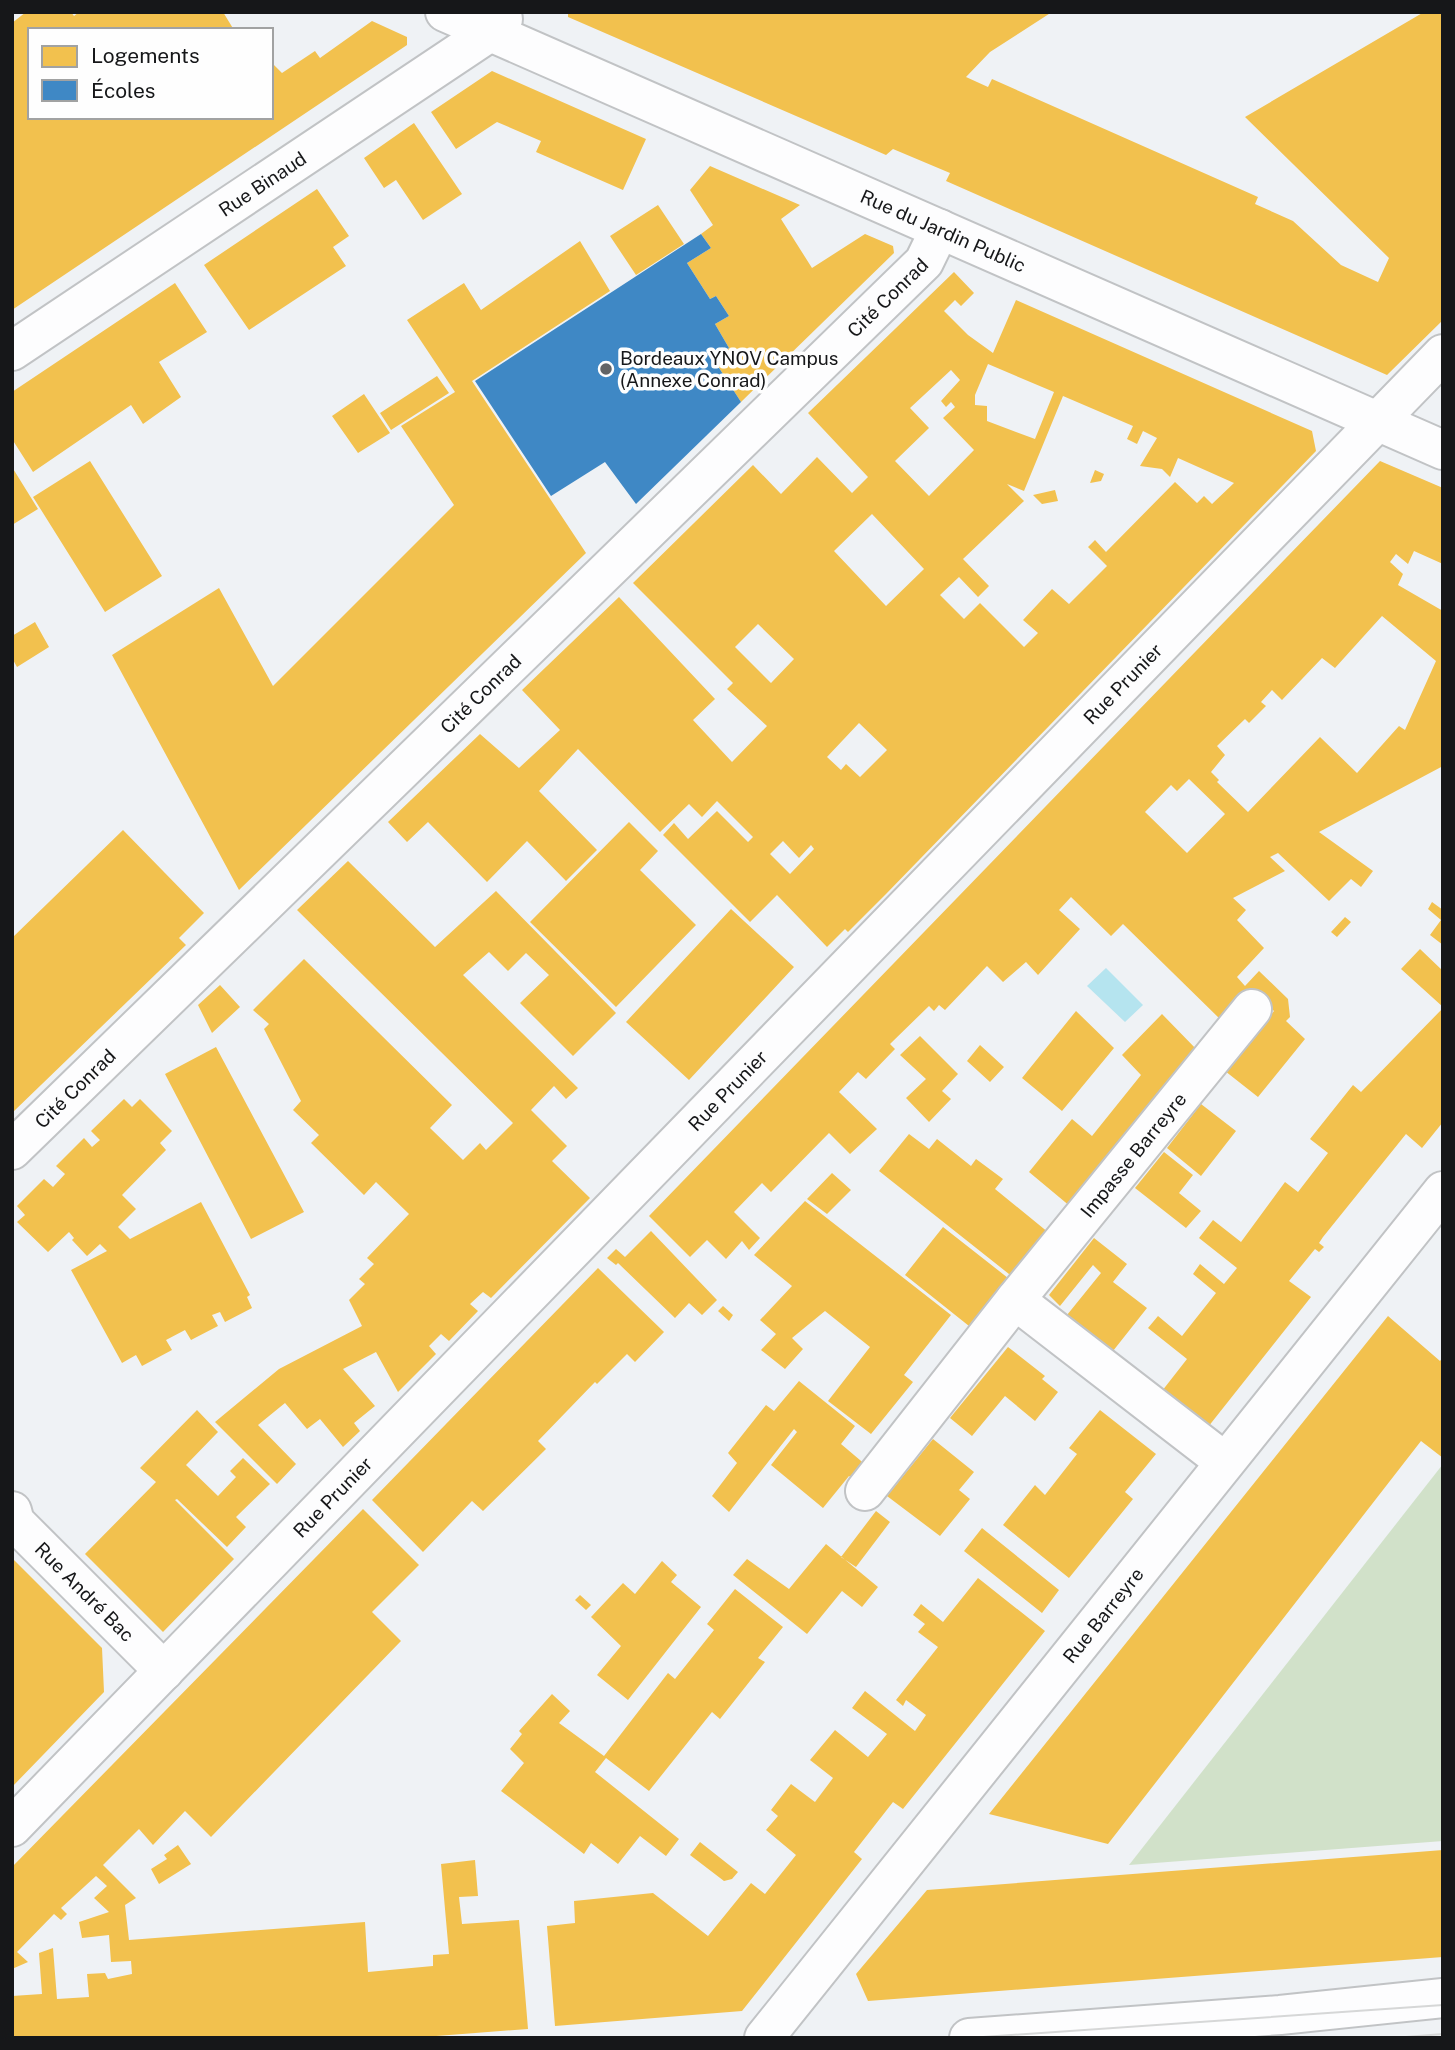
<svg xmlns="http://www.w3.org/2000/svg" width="1455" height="2050" font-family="'Public Sans',sans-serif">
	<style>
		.green { fill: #d1e1c9 }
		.water { fill: #b5e4ef }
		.homes { fill: #f2c14e; fill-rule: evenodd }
		.schools { fill: #3f88c5 }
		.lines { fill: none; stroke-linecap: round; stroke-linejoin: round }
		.minor-casing { stroke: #c1c3c5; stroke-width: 42 }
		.minor { stroke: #fdfdfe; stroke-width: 38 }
		.tram { stroke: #d6d7d7; stroke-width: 2 }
		.poi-dot { fill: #626466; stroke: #fefefe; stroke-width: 2.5 }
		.labels { text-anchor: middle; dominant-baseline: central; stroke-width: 7; stroke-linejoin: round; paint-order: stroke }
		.street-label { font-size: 19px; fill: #161719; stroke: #fefefe }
		.poi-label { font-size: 19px; fill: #161719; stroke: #fefefe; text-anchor: start }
	</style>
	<rect width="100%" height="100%" fill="#eff2f5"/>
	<path class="green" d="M1443 1464V1841L1129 1865Z"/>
	<path class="water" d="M1106 968 1143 1005 1125 1022 1087 986Z"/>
	<path class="homes" d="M26 12H71L74 16 79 12H223L234 30H30V117H271V62L282 73 315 51 320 58 372 21 407 37V45L12 310V23Z
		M568 12H1052L990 52 966 77 988 87 992 79 1258 197 1255 204 1293 221 1341 265 1378 282 1389 258 1245 117 1424 12H1443V320L1387 375 946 181 950 173 893 149 886 155 568 17Z
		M492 71 646 139 623 190 536 152 541 141 497 122 456 149 431 112Z
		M414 123 462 194 423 220 396 180 384 188 364 158Z
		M710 166 800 205 781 219 812 268 865 234 893 246 894 253 741 402 712 357 729 348 715 324 729 316 716 296 710 299 687 263 711 248 701 234 713 225 690 190Z
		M317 189 349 236 333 247 346 266 249 330 204 265Z
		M658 205 684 244 636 275 610 236Z
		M580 241 610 291 472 381 586 553 239 890 112 655 219 588 273 686 454 505 401 426 455 392 407 320 464 283 481 310Z
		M954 272 974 293 961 306 955 300 944 311 968 335 993 353 1016 300 1312 431 1316 451 886 894 848 932 845 929 827 947 777 895 750 922 663 835 674 823 688 839 717 811 748 842 753 837 717 801 702 817 689 804 660 832 578 749 539 791 597 850 566 881 527 841 487 882 428 822 407 842 388 822 480 734 519 768 560 730 522 690 619 597 715 699 693 720 732 762 767 726 727 689 733 683 633 583 753 465 781 494 817 457 852 493 868 477 808 413ZM988 364 1054 392 1035 439 987 421V406L975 405V395ZM951 370 960 380 941 401 946 407 951 402 955 407 943 418 974 450 929 496 895 461 929 428 910 408ZM1063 396 1133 426 1127 439 1137 444 1143 431 1157 438 1140 466 1162 469 1170 477 1178 458 1234 483 1212 504 1204 496 1197 503 1175 482 1106 552 1095 540 1088 547 1107 566 1069 604 1052 589 1023 620 1038 633 1024 647 980 603 964 619 940 595 959 577 978 597 989 586 963 559 1024 501 1007 484 1024 491ZM872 514 924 569 886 606 834 551ZM758 624 794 659 771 683 735 647ZM859 723 887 750 860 777 846 764 841 770 827 757ZM783 841 799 858 811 845 814 849 790 874 770 854Z
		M175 283 207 332 159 362 181 397 143 424 131 405 33 472 12 439V392Z
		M437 376 449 393 391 430 380 413Z
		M364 394 390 433 358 453 332 416Z
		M90 461 162 576 105 612 33 497Z
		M1380 461 1443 488V564L1414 551 1408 564 1396 554 1390 562 1403 574 1398 585 1443 611V766L1319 832 1373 871 1361 887 1351 879 1329 901 1278 853 1270 857 1285 871 1233 898 1246 910 1237 920 1264 948 1237 977 1245 986 1259 971 1288 999 1290 1017 1286 1021 1305 1039 1258 1097 1225 1071 1274 1011 1251 990 1222 1021 1123 924 1111 936 1071 897 1059 910 1080 929 1038 975 1026 962 1003 982 987 966 945 1010 939 1005 934 1011 929 1006 890 1044 895 1049 866 1079 858 1072 839 1092 877 1129 850 1154 829 1133 771 1192 762 1183 734 1212 760 1238 749 1250 742 1241 726 1259 707 1240 690 1257 649 1216ZM1382 616 1436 661 1405 730 1399 726 1357 773 1320 737 1248 812 1217 782 1219 780 1211 772 1225 755 1217 746 1245 719 1249 723 1266 706 1261 702 1272 690 1282 700 1322 658 1335 668ZM1189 779 1225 814 1187 853 1145 812 1171 785 1177 791Z
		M12 467 38 509 12 525Z
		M1095 470 1104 474 1101 481 1090 483Z
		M1055 490 1058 501 1042 504 1033 495Z
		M35 622 49 647 17 667 12 658V636Z
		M629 822 658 851 640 870 696 925 616 1007 530 922Z
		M123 830 204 913 179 938 186 945 12 1113V938Z
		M348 861 435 947 496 891 616 1013 573 1056 520 1003 549 975 526 953 508 971 489 952 463 975 578 1088 566 1099 554 1086 531 1110 567 1146 552 1161 590 1198 491 1298 483 1292 470 1304 478 1311 449 1341 441 1334 429 1346 436 1354 398 1392 376 1352 343 1369 375 1406 354 1423 360 1431 343 1447 320 1419 307 1429 285 1403 258 1425 296 1464 277 1484 215 1422 279 1369 362 1326 349 1300 365 1284 359 1279 374 1264 367 1258 409 1214 376 1182 364 1195 311 1143 319 1135 293 1110 301 1101 264 1029 269 1024 253 1010 304 959 452 1105 430 1128 463 1160 480 1143 486 1150 513 1123 297 910Z
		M1432 902 1443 910V945L1430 935 1441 920 1428 909Z
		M731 909 794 967 689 1080 626 1022Z
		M1345 917 1351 922 1337 937 1331 932Z
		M1420 949 1443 971V1007L1401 969Z
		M220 985 240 1007 212 1033 198 1005Z
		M1443 1008V1122L1422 1148 1406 1134 1323 1237 1319 1243 1324 1247 1319 1252 1315 1249 1289 1281 1311 1297 1208 1427 1162 1391 1187 1359 1148 1328 1158 1316 1182 1336 1216 1293 1193 1274 1200 1264 1224 1284 1237 1268 1199 1238 1213 1220 1241 1242 1285 1182 1298 1192 1328 1153 1310 1139 1353 1085 1361 1092Z
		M1076 1011 1114 1048 1062 1111 1022 1078Z
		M1162 1014 1199 1052 1071 1207 1029 1172 1072 1119 1092 1136 1141 1075 1122 1055Z
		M920 1036 958 1074 942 1091 951 1099 929 1122 906 1098 926 1079 900 1055Z
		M980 1045 1004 1067 990 1082 967 1061Z
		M216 1047 304 1212 251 1239 165 1074Z
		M124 1099 132 1107 140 1099 172 1131 160 1143 166 1150 122 1195 136 1209 118 1227 130 1239 201 1202 250 1295 247 1297 252 1308 225 1322 220 1312 212 1315 218 1326 191 1340 185 1330 166 1340 172 1350 142 1366 136 1355 122 1363 71 1270 107 1251 100 1244 87 1256 72 1240 74 1238 69 1232 48 1252 17 1222 25 1215 17 1206 44 1179 53 1187 65 1174 56 1166 84 1138 92 1147 100 1140 91 1131Z
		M1201 1104 1236 1131 1201 1176 1167 1148Z
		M909 1134 929 1149 937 1139 971 1166 976 1159 1003 1179 995 1189 1049 1233 1014 1278 879 1171Z
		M1164 1152 1193 1175 1179 1193 1201 1211 1186 1228 1135 1188Z
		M832 1173 851 1190 827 1214 807 1199Z
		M805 1201 951 1315 904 1375 913 1382 871 1434 828 1401 870 1347 825 1311 792 1338 803 1349 785 1369 761 1350 776 1334 760 1320 792 1286 754 1255Z
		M943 1227 1008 1278 969 1326 905 1275Z
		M651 1231 717 1300 702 1315 689 1303 675 1318 618 1263 616 1265 607 1258 616 1249 625 1257Z
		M1094 1238 1127 1264 1113 1282 1147 1308 1113 1351 1067 1315 1101 1273 1093 1265 1060 1306 1049 1295Z
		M598 1268 664 1332 635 1362 627 1354 597 1384 595 1382 538 1441 546 1449 483 1511 472 1501 423 1552 372 1500Z
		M723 1306 733 1315 729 1321 718 1311Z
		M1388 1316 1440 1361 1443 1357V1458L1421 1441 1108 1844 989 1814Z
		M1008 1347 1045 1376 1042 1379 1058 1392 1035 1421 1005 1396 972 1436 950 1418Z
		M799 1381 855 1426 841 1444 867 1466 855 1480 849 1476 823 1508 771 1465 797 1432 794 1429 729 1512 712 1496 737 1463 728 1453 766 1405 774 1411Z
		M197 1410 218 1432 186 1465 218 1496 236 1477 230 1471 243 1458 270 1484 236 1517 246 1527 227 1547 177 1499 175 1500 234 1559 163 1632 85 1554 156 1482 140 1468Z
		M1100 1410 1156 1454 1125 1492 1133 1499 1069 1578 1003 1525 1035 1485 1045 1495 1077 1454 1069 1448Z
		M933 1439 974 1472 959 1490 970 1499 940 1536 887 1496Z
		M363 1509 419 1565 372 1612 401 1641 211 1837 185 1811 153 1845 139 1829 103 1865 136 1898 125 1905 129 1940 365 1922 368 1972 433 1966V1955L449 1954 441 1864 475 1860 478 1896 459 1897 462 1924 519 1920 528 2029 410 2038H12V1996L42 1994 39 1953 53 1948 57 1999 89 1997 87 1974 105 1973 108 1979 132 1974 131 1961 111 1962 109 1935 82 1938 79 1922 109 1912 94 1898 107 1886 96 1876 61 1908 67 1914 61 1920 54 1914 17 1952 28 1962 12 1969V1867Z
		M876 1511 890 1522 856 1567 841 1557Z
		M982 1528 1059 1590 1042 1613 964 1551Z
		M826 1544 878 1587 862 1607 842 1591 807 1634 733 1575 747 1559 789 1589Z
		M12 1558 102 1648 104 1692 12 1787Z
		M662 1561 677 1575 671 1582 701 1607 628 1700 597 1675 621 1646 591 1617 623 1583 635 1594Z
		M978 1578 1045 1631 903 1809 893 1802 854 1852 862 1859 742 2011 555 2026 547 1926 575 1923 574 1901 653 1893 708 1936 751 1883 765 1894 796 1855 766 1830 778 1816 771 1810 791 1784 815 1802 833 1778 810 1760 835 1730 868 1757 887 1734 852 1708 865 1691 915 1731 926 1715 906 1700 903 1706 896 1700 938 1647 918 1632 925 1624 913 1615 921 1604 943 1622Z
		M735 1589 783 1627 758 1658 765 1662 720 1719 712 1712 649 1791 606 1758 595 1772 679 1839 666 1856 640 1836 618 1864 591 1843 584 1854 501 1791 524 1763 510 1749 522 1734 519 1731 552 1694 570 1711 559 1723 604 1756 668 1673 675 1679 714 1630 707 1624Z
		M580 1595 591 1605 586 1610 575 1600Z
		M700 1842 738 1872 732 1879 724 1881 690 1855Z
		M178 1845 191 1864 159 1884 151 1869 167 1859 164 1855Z
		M1443 1850V1957L868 2001 856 1974 927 1890Z"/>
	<path class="schools" d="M701 234 711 248 687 263 710 299 716 296 729 316 715 324 729 348 712 357 741 402 636 504 605 462 551 496 475 381Z"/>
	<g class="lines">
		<g class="minor-casing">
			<g id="minor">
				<path id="s1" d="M445 12 1443 450"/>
				<path id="s2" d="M12 351 490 32 503 19"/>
				<path id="s3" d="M12 1150 924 262 940 229"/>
				<path d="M1015 1300 1225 1462"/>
				<path id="s4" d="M865 1491 1015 1300 1252 1009"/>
				<path id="s5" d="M12 1511 15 1522 164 1671"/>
				<path id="s6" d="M12 1827 1443 354"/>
				<path id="s7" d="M764 2038 1443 1191"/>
				<path d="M969 2038 1280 2015 1443 1998"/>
			</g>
		</g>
		<use href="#minor" class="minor"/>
		<path class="tram" d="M969 2038 1443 2005
			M1393 2038 1443 2034"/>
	</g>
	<circle class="poi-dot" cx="606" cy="369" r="7"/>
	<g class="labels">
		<g class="street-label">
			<text stroke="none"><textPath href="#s2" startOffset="301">Rue Binaud</textPath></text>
			<text stroke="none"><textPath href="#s1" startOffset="544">Rue du Jardin Public</textPath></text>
			<text stroke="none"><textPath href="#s3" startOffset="1222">Cité Conrad</textPath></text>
			<text stroke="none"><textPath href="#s6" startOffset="1594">Rue Prunier</textPath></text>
			<text stroke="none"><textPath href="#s3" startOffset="654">Cité Conrad</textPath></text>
			<text stroke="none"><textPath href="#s3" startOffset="88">Cité Conrad</textPath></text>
			<text stroke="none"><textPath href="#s6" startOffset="1027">Rue Prunier</textPath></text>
			<text stroke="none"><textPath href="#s4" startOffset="430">Impasse Barreyre</textPath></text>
			<text stroke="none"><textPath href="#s6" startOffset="460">Rue Prunier</textPath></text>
			<text stroke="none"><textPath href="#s5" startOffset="110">Rue André Bac</textPath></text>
			<text stroke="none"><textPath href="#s7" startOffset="542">Rue Barreyre</textPath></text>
		</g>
		<g class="poi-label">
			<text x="620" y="358">Bordeaux YNOV Campus<tspan x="620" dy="22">(Annexe Conrad)</tspan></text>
		</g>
	</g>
	<rect width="1455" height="2050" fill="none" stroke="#161719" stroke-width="28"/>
	<rect x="28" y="28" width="245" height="91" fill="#fefefe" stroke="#a1a2a2" stroke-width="2"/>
	<rect x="42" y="46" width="35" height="21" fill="#f2c14e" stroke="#a1a2a2" stroke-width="2"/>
	<text x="91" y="63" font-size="21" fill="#161719">Logements</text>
	<rect x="42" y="80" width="35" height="21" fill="#3f88c5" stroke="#a1a2a2" stroke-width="2"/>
	<text x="91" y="98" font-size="21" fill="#161719">Écoles</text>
</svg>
